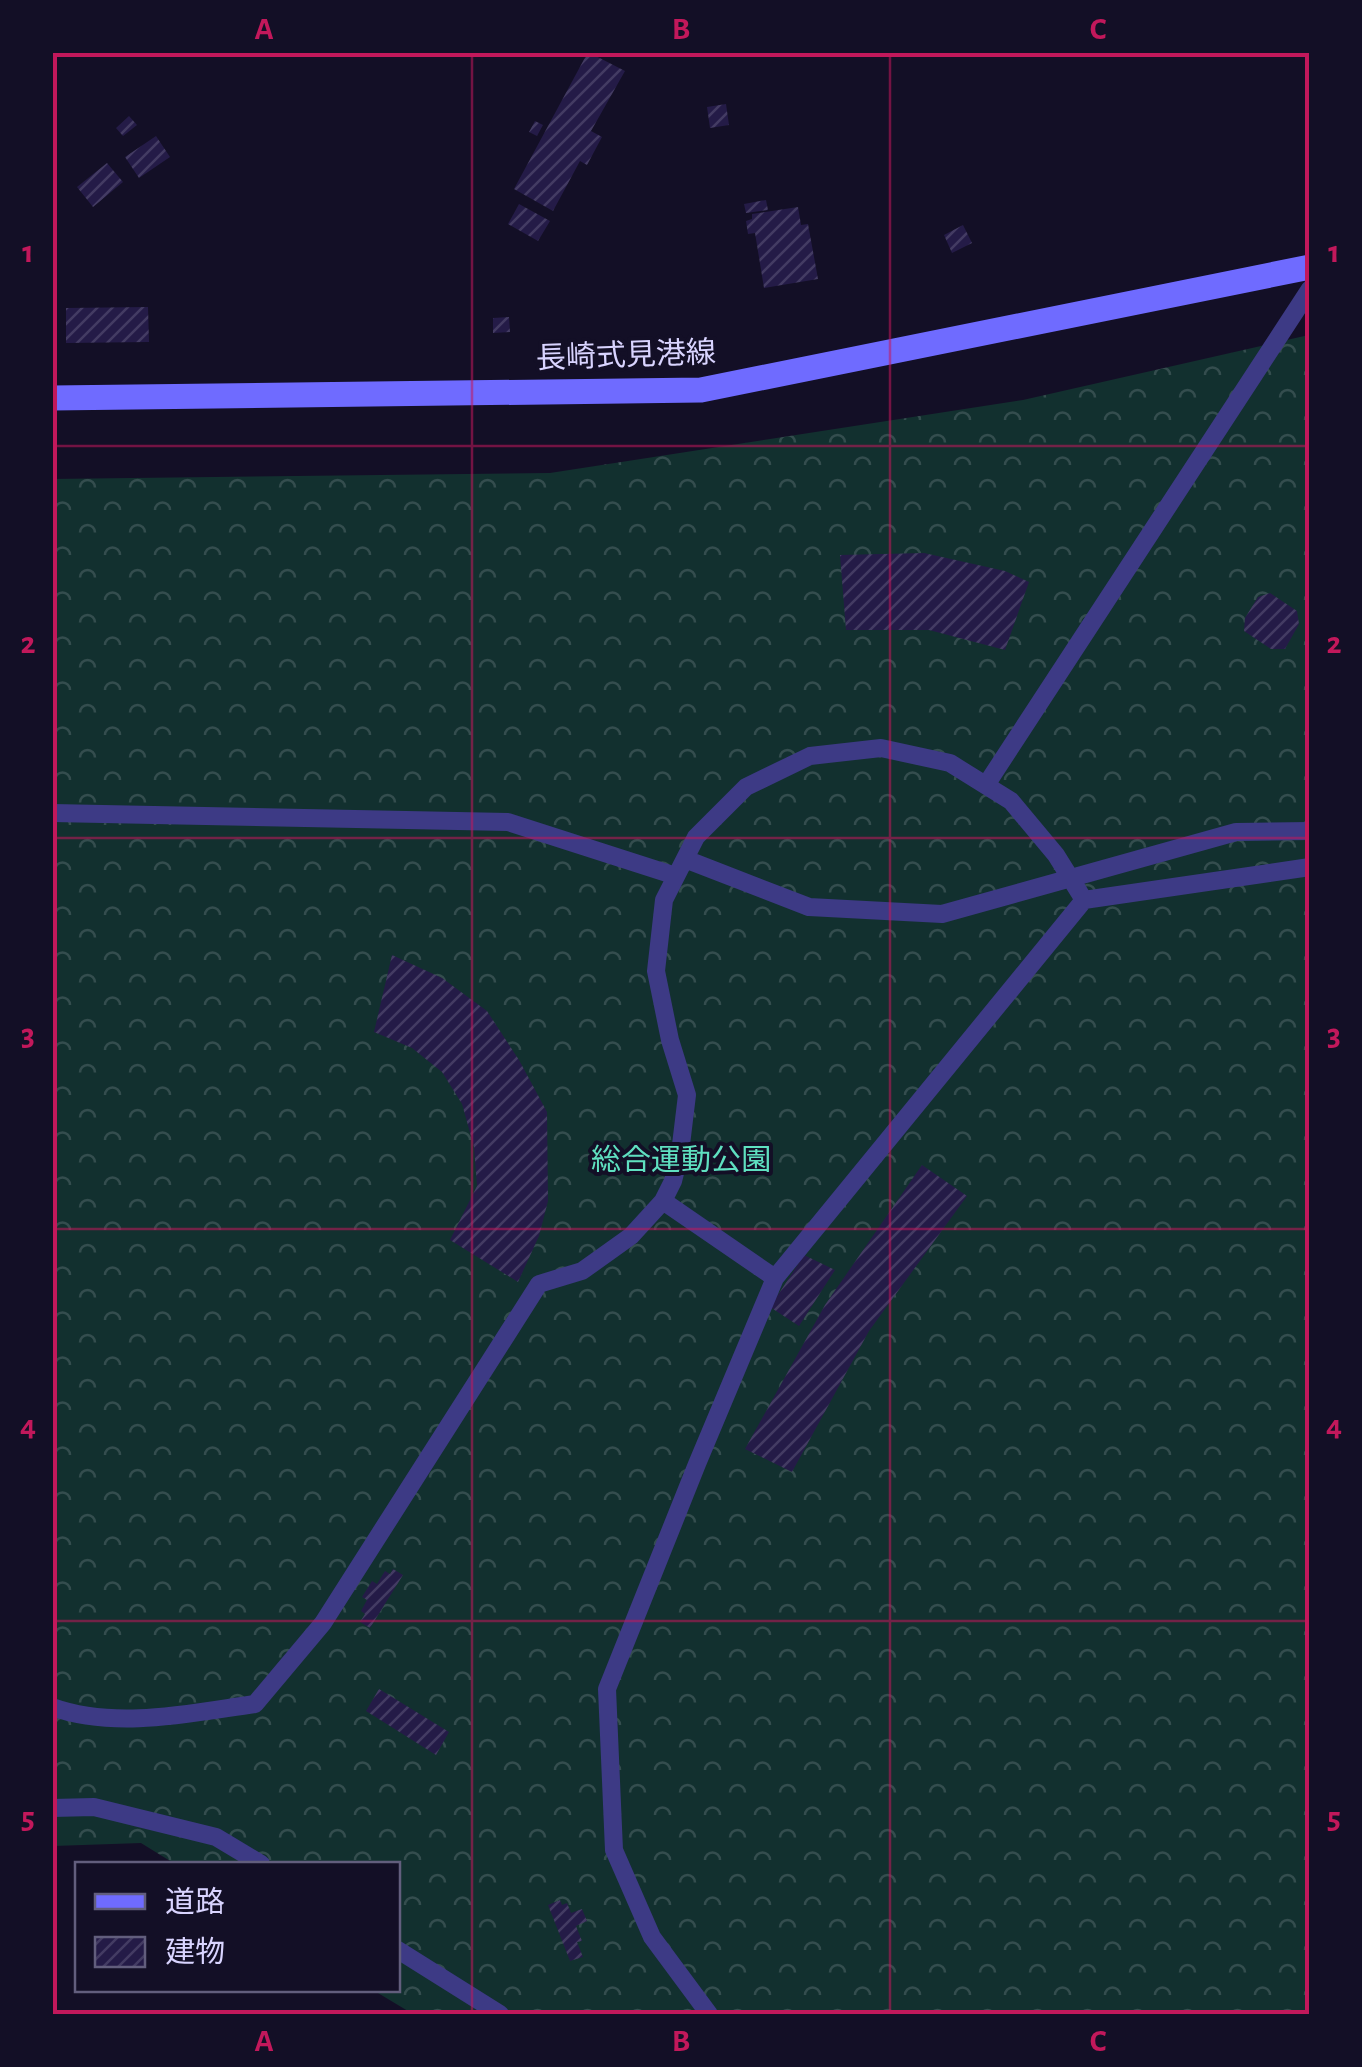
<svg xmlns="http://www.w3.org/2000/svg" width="1362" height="2067" font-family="'Alegreya Sans','Noto Sans JP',sans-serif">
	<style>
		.forest { fill: url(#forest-crowns) }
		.building { fill: url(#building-hatch) }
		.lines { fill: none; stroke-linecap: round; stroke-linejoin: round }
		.service { stroke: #3d3a85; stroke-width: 18 }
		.secondary { stroke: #6f6bff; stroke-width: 25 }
		.grid { fill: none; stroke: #c2185b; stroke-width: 2.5; stroke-opacity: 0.55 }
		.labels { text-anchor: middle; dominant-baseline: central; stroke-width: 8; stroke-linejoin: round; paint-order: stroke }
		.street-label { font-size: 30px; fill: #d9d4ff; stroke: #130f26 }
		.park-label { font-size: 30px; fill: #5fe0c0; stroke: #130f26 }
		.neatline { fill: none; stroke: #c2185b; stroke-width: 4 }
		.grid-label { font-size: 32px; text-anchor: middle; font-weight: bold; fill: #c2185b }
	</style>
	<defs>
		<pattern id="forest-crowns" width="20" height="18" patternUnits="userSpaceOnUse" patternTransform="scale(2.5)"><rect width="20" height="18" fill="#12302f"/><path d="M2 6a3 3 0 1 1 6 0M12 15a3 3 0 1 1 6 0" fill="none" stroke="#344d4e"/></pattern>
		<pattern id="building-hatch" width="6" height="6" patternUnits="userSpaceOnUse" patternTransform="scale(2.5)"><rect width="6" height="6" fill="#241b47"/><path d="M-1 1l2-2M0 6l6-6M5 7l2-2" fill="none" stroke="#433b63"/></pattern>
	</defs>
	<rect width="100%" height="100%" fill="#130f26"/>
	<path class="forest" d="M1309 335V2014H413L373 1990H398V1864H175L141 1843 53 1846 52 479 550 473 1023 400Z"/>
	<path class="building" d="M588 52 625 71 591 131 602 137 587 165 580 161 553 211 514 189Z
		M726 104 729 125 710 128 707 107Z
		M129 116 137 125 123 136 116 128Z
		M535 121 543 125 537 136 529 132Z
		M156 136 170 157 139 178 125 157Z
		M107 163 123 182 93 207 77 187Z
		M766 200 768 210 746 213 744 204Z
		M519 204 550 221 538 241 508 224Z
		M798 207 801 225 808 224 818 279 764 288 755 233 748 234 746 221 752 219V214Z
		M963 225 972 243 952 253 944 235Z
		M148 307 149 342 66 343V308Z
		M509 317 510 332 493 333V318Z
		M924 553 1005 571 1029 582 1005 650 929 630H846L840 555Z
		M1270 593 1297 611 1299 624 1285 649H1271L1244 631 1245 618 1258 597Z
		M392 955 442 978 487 1011 519 1060 547 1112 548 1201 539 1236 518 1282 450 1240 477 1186 474 1147 462 1104 442 1072 412 1048 374 1032Z
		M922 1165 967 1196 869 1331 792 1472 745 1449 825 1305Z
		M804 1255 835 1270 799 1326 770 1307Z
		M393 1569 403 1575 370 1628 360 1622 365 1614 361 1611 367 1600 362 1597 372 1581 377 1584 385 1571 390 1574Z
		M379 1689 449 1732 436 1755 366 1711Z
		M560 1900 562 1905 567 1903 571 1913 582 1909 587 1921 576 1926 582 1941 577 1942 583 1957 570 1961 548 1905Z"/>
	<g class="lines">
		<path class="service" d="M986 785 1310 289
			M52 813 508 822 676 876
			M685 859 809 907 942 914 1236 832 1310 831
			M663 1201 775 1278
			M52 1707C116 1730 191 1713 255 1704L323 1623 539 1284 582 1271 631 1236 663 1201 673 1181 680 1153 687 1095 670 1040 656 971 664 900 696 837 746 787 810 756 881 748 950 763 1011 801 1056 855 1084 900
			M52 1808 94 1807 216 1837 261 1864
			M398 1950 500 2014
			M709 2014 652 1937 614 1850 607 1689 697 1464 775 1278 1084 900 1310 867"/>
		<path class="secondary" d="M52 398 701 390 1310 267"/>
	</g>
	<path class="grid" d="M472 52V2014M890 52V2014M52 446H1310M52 838H1310M52 1229H1310M52 1621H1310"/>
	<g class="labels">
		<g class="street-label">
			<text transform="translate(626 356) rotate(-2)">長崎式見港線</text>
		</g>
		<g class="park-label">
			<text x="681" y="1161">総合運動公園</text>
		</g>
	</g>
	<rect width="1362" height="2067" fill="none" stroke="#130f26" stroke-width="110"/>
	<rect x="75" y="1862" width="325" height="130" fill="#130f26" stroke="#625e7d" stroke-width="2.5"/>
	<rect x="95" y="1894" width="50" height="15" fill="#6f6bff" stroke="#625e7d" stroke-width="2.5"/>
	<text x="165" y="1912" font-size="30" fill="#d9d4ff">道路</text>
	<rect x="95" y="1937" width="50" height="30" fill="url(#building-hatch)" stroke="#625e7d" stroke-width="2.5"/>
	<text x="165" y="1962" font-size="30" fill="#d9d4ff">建物</text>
	<rect x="55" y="55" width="1252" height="1957" class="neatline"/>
	<g class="grid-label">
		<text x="264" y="39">A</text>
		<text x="681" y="39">B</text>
		<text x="1098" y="39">C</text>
		<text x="28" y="262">1</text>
		<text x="1334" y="262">1</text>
		<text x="28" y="653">2</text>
		<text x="1334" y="653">2</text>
		<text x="28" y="1045">3</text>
		<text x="1334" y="1045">3</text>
		<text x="28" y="1436">4</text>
		<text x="1334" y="1436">4</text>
		<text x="28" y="1828">5</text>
		<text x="1334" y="1828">5</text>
		<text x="264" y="2051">A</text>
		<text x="681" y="2051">B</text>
		<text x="1098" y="2051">C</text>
	</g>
</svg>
